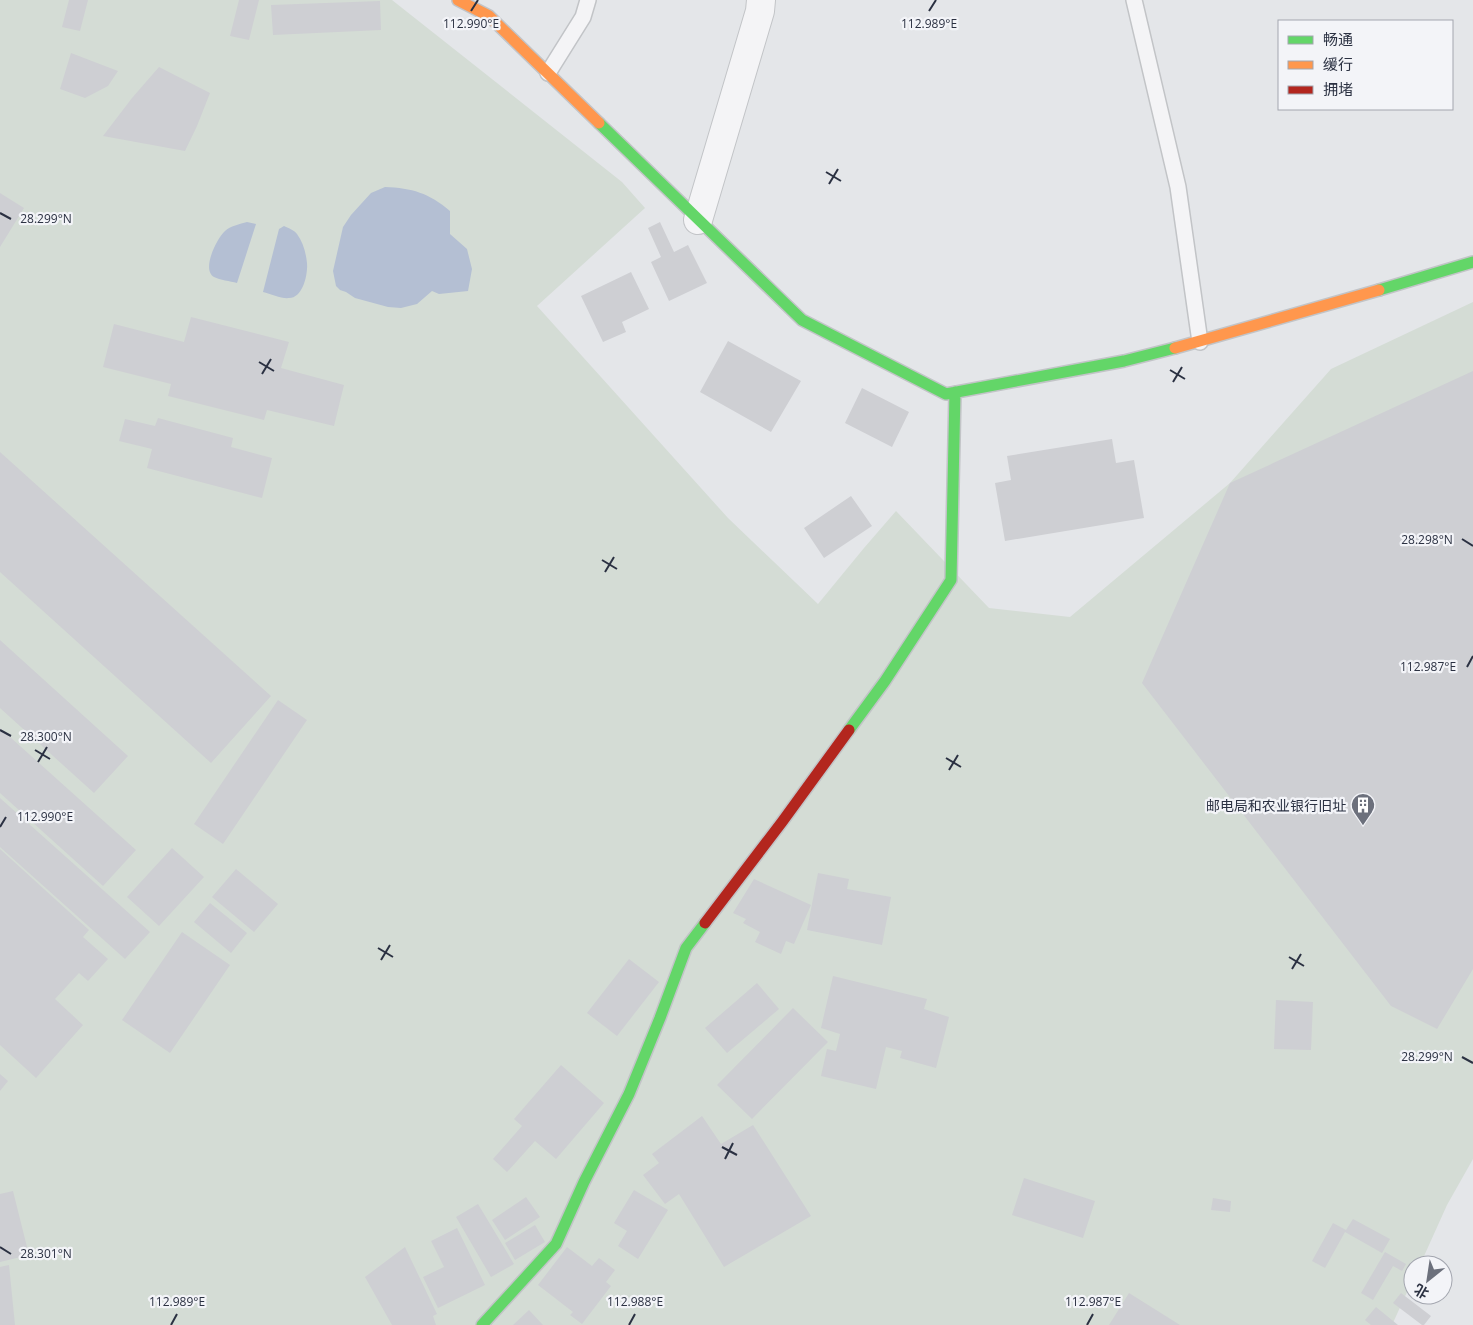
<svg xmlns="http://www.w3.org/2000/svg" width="1473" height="1325" font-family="'Open Sans','Noto Sans SC',sans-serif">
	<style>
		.green { fill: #d4dcd5 }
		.water { fill: #b4bfd3 }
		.building { fill: #cecfd3 }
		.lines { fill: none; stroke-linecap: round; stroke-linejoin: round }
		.lane-casing { stroke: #c2c4c7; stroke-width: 18 }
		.street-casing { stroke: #c2c4c7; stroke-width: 30 }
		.fast-casing { stroke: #c2c4c7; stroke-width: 14 }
		.slow-casing { stroke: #c2c4c7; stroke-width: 14 }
		.jam-casing { stroke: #c2c4c7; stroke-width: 14 }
		.lane { stroke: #f4f4f6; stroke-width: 15 }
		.street { stroke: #f4f4f6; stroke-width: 28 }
		.fast { stroke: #63d668; stroke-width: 11 }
		.slow { stroke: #ff974d; stroke-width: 11 }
		.jam { stroke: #b3261e; stroke-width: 11 }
		.ticks { fill: none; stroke: #2b3142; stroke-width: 2 }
		.labels { text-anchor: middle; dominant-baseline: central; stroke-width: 4.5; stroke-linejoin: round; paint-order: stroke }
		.poi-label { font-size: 14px; fill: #2b3142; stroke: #f3f4f8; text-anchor: end }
		.ticks-label { font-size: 12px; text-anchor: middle; fill: #2b3142; stroke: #f3f4f8; stroke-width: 4.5; stroke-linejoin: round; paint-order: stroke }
	</style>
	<rect width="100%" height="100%" fill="#e4e6e9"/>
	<path class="green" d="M0 0H392L622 182 645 208 537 306 728 518 818 604 864 548 896 511 989 608 1070 617 1230 483 1331 369 1473 302V1159L1447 1205 1420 1265H1413V1279L1392 1325H0Z"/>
	<path class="water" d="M385 187C412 188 429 193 450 211V234L467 249 472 269 468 291 439 294 432 291 417 304 401 308 388 307 355 298 346 292 340 290 336 286 333 271 343 227 351 215 371 193Z
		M247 222 256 224 237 283C230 281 220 280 214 277 201 270 217 238 225 231 230 226 240 224 247 222Z
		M284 226C288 228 294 230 297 234 303 242 306 253 307 263 308 274 303 298 289 298 282 299 271 294 263 292L279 229Z"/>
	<path class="building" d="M69 0H88L80 31 62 27Z
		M239 0H259L249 40 230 36Z
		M380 1 381 30 273 35 271 5Z
		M71 53 118 71 108 86 85 98 60 89Z
		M159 67 210 93 197 126 185 151 103 136 132 98Z
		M0 193 24 208 0 247Z
		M660 222 674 252 688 245 707 283 669 301 651 262 661 257 648 228Z
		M631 272 649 309 622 322 626 332 603 342 581 296Z
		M191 317 289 342 281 368 344 385 334 426 267 410 264 420 168 396 171 384 103 367 114 324 184 342Z
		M728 341 801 381 771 432 700 392Z
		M1473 371V969L1437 1029 1391 1006 1142 683 1230 483Z
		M862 388 909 412 892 447 845 423Z
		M158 418 233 438 231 447 272 458 262 498 147 468 152 449 119 441 125 419 155 426Z
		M1112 439 1116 463 1134 460 1144 518 1005 541 995 483 1011 480 1007 456Z
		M0 452 271 696 211 763 0 572Z
		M851 496 872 526 824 558 804 528Z
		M0 640 128 756 94 793 0 708Z
		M278 700 307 720 223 844 194 824Z
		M0 728 136 850 103 886 0 793Z
		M0 798 150 932 125 959 0 847Z
		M172 848 204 877 159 926 127 897Z
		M0 849 89 930 83 937 108 959 88 981 79 973 55 999 83 1025 36 1078 0 1045Z
		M236 869 278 904 254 932 212 897Z
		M818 873 849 879 847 889 891 897 882 945 807 930Z
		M754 879 811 905 794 944 786 941 781 954 755 942 760 932 743 923 746 919 733 913Z
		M210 903 247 933 231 953 194 922Z
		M182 932 230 965 170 1053 122 1020Z
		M629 959 659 982 617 1036 587 1013Z
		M833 976 927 999 924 1009 949 1017 936 1068 900 1058 902 1051 886 1047 876 1089 821 1076 827 1049 836 1051 840 1034 821 1028Z
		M757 983 779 1009 727 1053 705 1028Z
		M1276 1000 1313 1002 1311 1050 1274 1049Z
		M793 1008 828 1042 752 1119 717 1085Z
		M561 1065 604 1103 556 1159 535 1141 507 1172 493 1159 522 1126 514 1119Z
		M0 1074 8 1081 0 1091Z
		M702 1116 721 1144 753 1125 811 1216 724 1267 679 1194 665 1204 643 1175 659 1163 652 1154Z
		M1024 1178 1095 1201 1083 1238 1012 1215Z
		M634 1190 668 1210 638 1259 618 1246 627 1231 614 1223Z
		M13 1191 29 1255 0 1262V1194Z
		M526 1197 540 1217 505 1240 492 1220Z
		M1213 1198 1231 1201 1230 1212 1211 1210Z
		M478 1204 514 1264 491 1277 456 1217Z
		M1353 1219 1390 1239 1382 1253 1345 1232 1325 1268 1312 1261 1333 1223 1346 1230Z
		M535 1225 545 1242 515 1260 505 1243Z
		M457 1228 485 1285 438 1308 423 1277 444 1267 431 1241Z
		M405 1247 437 1314 433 1316 436 1325H392L365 1277Z
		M567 1247 592 1266 599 1258 615 1270 606 1282 611 1286 582 1324 570 1315 573 1312 538 1285Z
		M1385 1252 1406 1264 1402 1271 1393 1266 1373 1300 1361 1293Z
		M9 1265 15 1325H0V1267Z
		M1129 1293 1180 1325H1109Z
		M1401 1293 1431 1316 1424 1325H1422L1393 1303Z
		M1376 1307 1398 1325H1371L1365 1320Z
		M529 1310 543 1325H513Z"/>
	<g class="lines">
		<g class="lane-casing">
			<path id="lane" d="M1134 0 1178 187 1200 342
				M548 73 583 17 588 0"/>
		</g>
		<g class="street-casing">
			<path id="street" d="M698 220 760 11 761 0"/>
		</g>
		<g class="fast-casing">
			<path id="fast" d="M599 123 802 320 946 394 1124 361 1175 348
				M1379 290 1473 262
				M849 730 885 681 951 580 955 392
				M482 1325 556 1244 584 1182 629 1094 660 1018 686 948 705 923"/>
		</g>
		<g class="slow-casing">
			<path id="slow" d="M458 0 489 16 599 123
				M1175 348 1379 290"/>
		</g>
		<g class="jam-casing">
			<path id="jam" d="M705 923 782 822 849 730"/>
		</g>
		<use href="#lane" class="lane"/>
		<use href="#street" class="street"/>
		<use href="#fast" class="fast"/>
		<use href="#slow" class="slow"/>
		<use href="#jam" class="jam"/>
	</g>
	<path class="ticks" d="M471 11 478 0M929 11 936 0M826 172 841 181M829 184 838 169M0 213 11 219M259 362 274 371M1170 370 1185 379M262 374 271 359M1173 382 1182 367M1462 539 1473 546M602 560 617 569M605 572 614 557M1467 667 1473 656M0 730 11 736M35 750 50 759M946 758 961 767M38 762 47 747M949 770 958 755M0 827 6 817M378 948 393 957M1289 957 1304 966M381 960 390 945M1292 969 1301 954M1462 1057 1473 1063M722 1147 737 1155M725 1159 733 1143M0 1247 11 1254M171 1325 177 1314M629 1325 635 1314M1087 1325 1093 1314"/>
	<defs>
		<g id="building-pin" transform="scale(1.25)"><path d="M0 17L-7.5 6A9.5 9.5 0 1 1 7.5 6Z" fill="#6c707c" stroke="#f3f4f8"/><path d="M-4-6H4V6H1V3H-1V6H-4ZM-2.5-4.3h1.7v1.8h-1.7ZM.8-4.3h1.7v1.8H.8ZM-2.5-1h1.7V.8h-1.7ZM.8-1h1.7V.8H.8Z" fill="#fff"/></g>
	</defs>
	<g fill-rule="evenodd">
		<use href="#building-pin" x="1363" y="805"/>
	</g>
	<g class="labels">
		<g class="poi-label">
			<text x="1346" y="805">邮电局和农业银行旧址</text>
		</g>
	</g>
	<g class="ticks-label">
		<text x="929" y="28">112.989°E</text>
		<text x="471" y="28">112.990°E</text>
		<text x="46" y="223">28.299°N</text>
		<text x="1427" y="544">28.298°N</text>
		<text x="1428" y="671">112.987°E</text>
		<text x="46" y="741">28.300°N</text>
		<text x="45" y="821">112.990°E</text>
		<text x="1427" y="1061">28.299°N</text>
		<text x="46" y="1258">28.301°N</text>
		<text x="177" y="1306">112.989°E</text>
		<text x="635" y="1306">112.988°E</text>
		<text x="1093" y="1306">112.987°E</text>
	</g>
	<rect x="1278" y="20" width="175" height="90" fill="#f3f4f8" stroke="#a3a6af"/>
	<rect x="1288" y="36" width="25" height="8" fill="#63d668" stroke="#a3a6af"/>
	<text x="1323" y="45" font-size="15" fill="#2b3142">畅通</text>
	<rect x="1288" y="61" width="25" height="8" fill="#ff974d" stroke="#a3a6af"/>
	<text x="1323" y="70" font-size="15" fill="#2b3142">缓行</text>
	<rect x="1288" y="86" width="25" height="8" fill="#b3261e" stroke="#a3a6af"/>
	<text x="1323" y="95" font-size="15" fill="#2b3142">拥堵</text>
	<g transform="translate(1428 1280) rotate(210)"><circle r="24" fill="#f3f4f8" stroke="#a3a6af"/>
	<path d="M0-4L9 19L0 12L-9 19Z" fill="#6c707c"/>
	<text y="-8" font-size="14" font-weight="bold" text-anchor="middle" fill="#2b3142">北</text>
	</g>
</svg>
